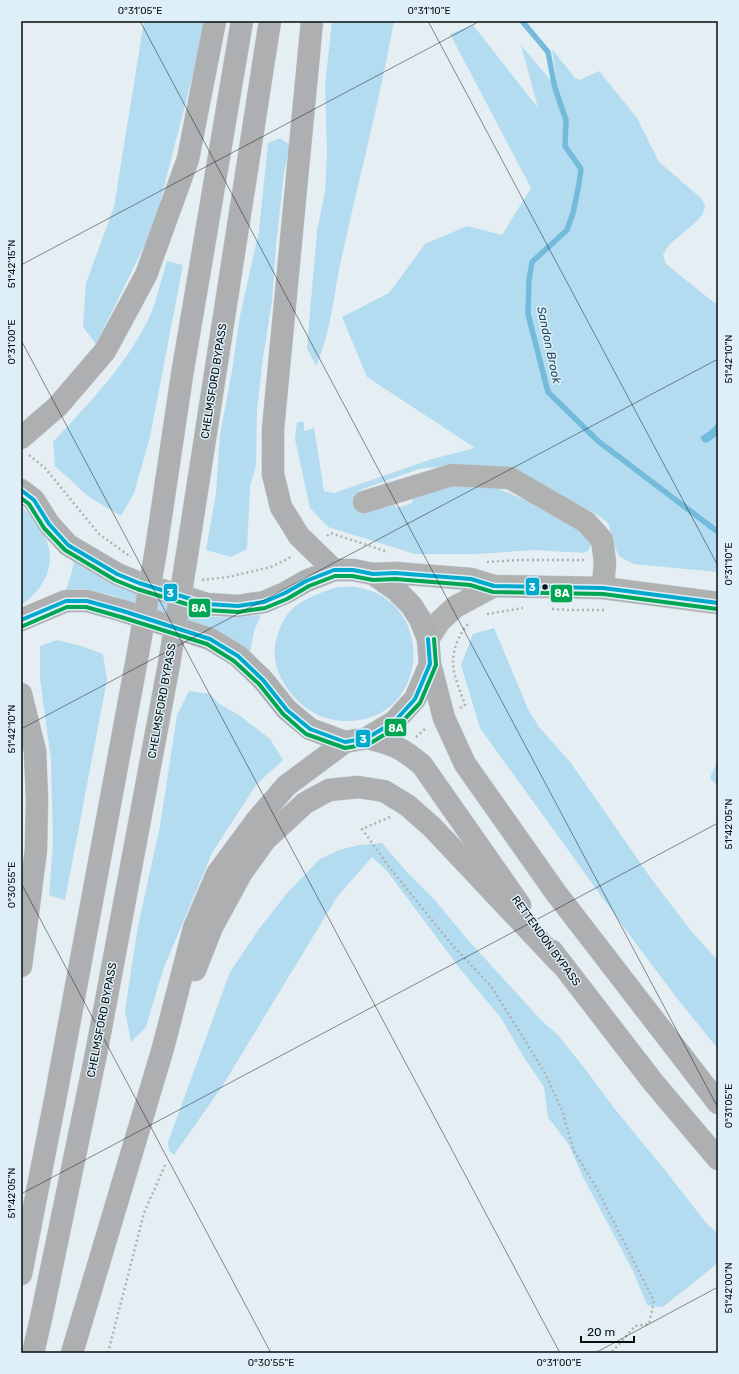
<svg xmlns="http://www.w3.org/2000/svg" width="739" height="1374" font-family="Rubik,sans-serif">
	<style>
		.green { fill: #b3dcf1 }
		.water { fill: #74bada }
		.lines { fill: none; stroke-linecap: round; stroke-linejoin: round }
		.stream { stroke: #74bada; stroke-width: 5.5 }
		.minor-casing { stroke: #c2c9cd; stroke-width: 23 }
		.highway-casing { stroke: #c2c9cd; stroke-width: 23 }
		.path { stroke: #aeb1b2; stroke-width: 2.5; stroke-dasharray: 2 3; stroke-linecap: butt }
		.minor { stroke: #b0b2b2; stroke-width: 22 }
		.highway { stroke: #adafb1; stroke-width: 22 }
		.highway-bridge-casing { stroke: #c2c9cd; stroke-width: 23; stroke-linecap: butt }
		.highway-bridge { stroke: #adafb1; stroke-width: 22 }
		.bus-1-casing { stroke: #dfeff8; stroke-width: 7 }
		.bus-2-casing { stroke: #dfeff8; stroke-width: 7 }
		.bus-1 { stroke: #00a9ce; stroke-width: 4 }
		.bus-2 { stroke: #00a651; stroke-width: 4 }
		.ticks { fill: none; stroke: #070c0f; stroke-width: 1; stroke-opacity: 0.45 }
		.bus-dot { fill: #070c0f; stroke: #dfeff8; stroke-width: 1.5 }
		.labels { text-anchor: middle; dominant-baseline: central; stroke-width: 3; stroke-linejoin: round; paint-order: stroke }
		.street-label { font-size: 11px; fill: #070c0f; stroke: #dfeff8 }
		.water-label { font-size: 12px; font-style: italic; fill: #234c5f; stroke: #dfeff8 }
		.line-badge { stroke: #dfeff8; stroke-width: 1.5 }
		.badge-label { font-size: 11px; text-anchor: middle; font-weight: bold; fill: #fff }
		.neatline { fill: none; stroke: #070c0f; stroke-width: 1.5 }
		.ticks-label { font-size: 10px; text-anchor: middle; fill: #070c0f }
	</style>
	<rect width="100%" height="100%" fill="#e5eef2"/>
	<path class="green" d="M144 21H204L194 70 154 226 96 344 83 327 86 283 114 207Z
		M332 21H394C380 98 360 175 343 251 334 289 332 330 316 366L307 348 317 231 325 192 327 154 325 85Z
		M473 25 538 108 521 45 558 89 552 49 575 78 580 80 599 71 637 118 659 162 701 198 705 206 703 214 698 220 668 246 663 255 666 264 712 301 718 304V422L709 431 700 437 703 442H707L718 435V572L633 564 619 556 614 545 609 525 606 521 593 512 534 486 444 466 419 469 360 490 354 496 358 505 391 500 397 508 412 503 416 487 421 481 492 486 574 521 592 542 589 550 584 553 534 550 477 554H415L328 527 310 508 295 439 297 422H304V431L314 428 324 491 334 493 432 459 475 448 367 377 342 317 389 293 425 244 467 226 502 235 531 188 450 34Z
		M280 138 290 145 284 173 276 245 272 301 263 358 257 410 256 465 250 487 247 549 231 557 206 550 216 493 220 435 232 371 240 316 259 231 268 143Z
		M167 261 183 265 150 437 134 493 121 516 89 497 55 466 53 442C90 402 130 362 152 311 158 295 162 277 167 261Z
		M21 506C57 537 62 576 21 605Z
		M74 560 109 583 194 613C216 619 238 618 261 615L254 631 250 653 195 626 111 595 84 589 66 590 72 571Z
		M338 587C344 587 350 586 356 587 438 600 430 721 347 721 328 721 311 714 298 701 279 681 269 660 278 633 281 625 286 615 292 609 305 598 322 592 338 587Z
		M494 628 528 709 539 727 571 763 650 877 692 932 718 961V1049L676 997 625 929 480 728 461 665 473 634Z
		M57 640 81 646 103 654 107 680 65 900 49 895 53 843 51 760 40 679V646Z
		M189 691 210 694 219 704 239 715 270 739 283 760 256 785 212 853 163 970 146 1027 131 1042 125 1011 138 926 160 826 177 715Z
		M718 759V786L710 778Z
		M382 843 406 871 434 899 468 940 501 976 542 1021 557 1034 586 1070 614 1108 664 1169 707 1224 718 1233V1263L663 1307 647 1305 633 1271 582 1175 569 1145 548 1117 544 1087 525 1059 501 1018 461 970 387 871 372 857 337 897 223 1085 174 1155 169 1150 168 1142 230 972 259 929 288 892 320 859 339 850 359 845Z"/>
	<path class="water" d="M718 422V435L707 443 703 442 700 437 709 431Z"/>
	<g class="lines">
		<path class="stream" d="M522 21 548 52 555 88 566 120 565 146 581 169 579 184 573 213 567 230 532 262 529 280 528 314 548 392 598 441 718 532"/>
		<g class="minor-casing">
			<path id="minor" d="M364 502 452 475 510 478 586 522 602 540 605 562 603 588
				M373 574 395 573 471 579 494 586 603 588 718 603
				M428 639 440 621 455 607 494 586"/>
		</g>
		<g class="highway-casing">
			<path id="highway" d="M312 21 273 429V474L281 507 299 536 334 570
				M21 438 58 406 105 351 146 275 188 159 215 21
				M21 490 34 500 49 524 68 545 117 574 139 583 207 604 238 606 264 602 285 593 306 581 334 570H353L373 574 396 590 411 605 420 619 428 639 430 664 415 699 394 722 367 738 345 742 310 729 287 710 263 680 238 656 210 639 123 611 87 601H66L21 620
				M156 550 182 375 242 21
				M186 561 270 21
				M430 664 444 718 465 764 556 893 718 1103
				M21 694 35 751 37 799 36 850 21 966
				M367 738C393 744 402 748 422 765L520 905
				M552 951 653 1082 718 1159
				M195 970 212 927 242 872 265 840 305 803 329 790 358 787 384 791 407 805 432 827 560 963
				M21 1274 55 1100 138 653
				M33 1353 42 1314 97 1049 169 664
				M72 1353 163 1048 194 928 217 874 256 821 286 786 345 742"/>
		</g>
		<path class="path" d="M29 455 45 468 99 534 131 557
			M327 536 331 533 388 552
			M487 562 519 560H586
			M202 580 228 577 271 567 293 556
			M552 609 569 610H605
			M487 614 523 608
			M460 708 465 705C461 693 453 675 453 662 453 648 460 632 470 622
			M416 737 427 727
			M390 817 362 829 390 868 452 945 491 986 545 1073 562 1110 574 1151 597 1189 654 1301 649 1324 635 1326 611 1353
			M108 1353 144 1213 166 1163"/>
		<use href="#minor" class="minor"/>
		<use href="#highway" class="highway"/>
		<g class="highway-bridge-casing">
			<path id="highway-bridge" d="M138 653 156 550
				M169 664 186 561"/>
		</g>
		<use href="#highway-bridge" class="highway-bridge"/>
		<g class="bus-1-casing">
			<path id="bus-1" d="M21 490 34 500 49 524 68 545 117 574 139 583 207 604 238 606 264 602 285 593 306 581 334 570H353L373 574 395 573 471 579 494 586 603 588 718 603
				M21 620 66 601H87L123 611 210 639 238 656 263 680 287 710 310 729 345 742 367 738 394 722 415 699 430 664 428 639"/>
		</g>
		<g class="bus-2-casing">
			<path id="bus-2" d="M21 498 29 504 44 528 65 550 115 580 137 589 206 610 238 612 265 608 287 599 309 586 335 576H352L373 580 395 579 470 585 493 592 603 594 717 609
				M23 626 67 607H86L121 617 207 644 234 661 259 684 283 714 306 734 345 748 369 744 397 727 420 703 436 665 434 639"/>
		</g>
		<use href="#bus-1" class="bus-1"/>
		<use href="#bus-2" class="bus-2"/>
	</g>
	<path class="ticks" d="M140 21 718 1108M428 21 718 566M717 21 718 23M21 265 480 21M21 340 560 1353M21 729 718 359M21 883 271 1353M21 1194 718 823M595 1353 718 1287"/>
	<circle class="bus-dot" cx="545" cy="587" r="3.5"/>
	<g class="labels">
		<g class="street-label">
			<text transform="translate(214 381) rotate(-81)">CHELMSFORD BYPASS</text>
			<text transform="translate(162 701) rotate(-80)">CHELMSFORD BYPASS</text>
			<text transform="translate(546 941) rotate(54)">RETTENDON BYPASS</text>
			<text transform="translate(102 1020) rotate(-79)">CHELMSFORD BYPASS</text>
		</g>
		<g class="water-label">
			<text transform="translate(549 345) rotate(78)">Sandon Brook</text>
		</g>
	</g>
	<g class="line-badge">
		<rect x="525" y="577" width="15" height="19" rx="4" fill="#00a9ce"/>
		<rect x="163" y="583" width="15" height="19" rx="4" fill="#00a9ce"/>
		<rect x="550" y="584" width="23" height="19" rx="4" fill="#00a651"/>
		<rect x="188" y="598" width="23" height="20" rx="4" fill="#00a651"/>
		<rect x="384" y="718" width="23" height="19" rx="4" fill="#00a651"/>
		<rect x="355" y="729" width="16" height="19" rx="4" fill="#00a9ce"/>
	</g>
	<g class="badge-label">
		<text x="532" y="591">3</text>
		<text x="170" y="597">3</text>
		<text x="562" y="597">8A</text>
		<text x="199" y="612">8A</text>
		<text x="396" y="732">8A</text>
		<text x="363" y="743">3</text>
	</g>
	<rect width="739" height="1374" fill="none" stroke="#dfeff8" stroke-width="44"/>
	<path d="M581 1336v6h53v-6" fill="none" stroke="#070c0f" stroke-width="2"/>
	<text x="587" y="1336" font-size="12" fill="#070c0f" stroke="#dfeff8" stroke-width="3" paint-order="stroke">20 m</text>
	<rect x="22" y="22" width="695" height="1330" class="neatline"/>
	<g class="ticks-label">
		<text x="140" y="14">0°31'05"E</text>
		<text x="429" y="14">0°31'10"E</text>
		<text transform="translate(11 264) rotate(-90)" y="4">51°42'15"N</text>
		<text transform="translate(11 342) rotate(-90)" y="4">0°31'00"E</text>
		<text transform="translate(728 359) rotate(-90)" y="4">51°42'10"N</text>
		<text transform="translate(728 564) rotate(-90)" y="4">0°31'10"E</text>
		<text transform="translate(11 729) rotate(-90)" y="4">51°42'10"N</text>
		<text transform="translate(728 824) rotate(-90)" y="4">51°42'05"N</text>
		<text transform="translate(11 885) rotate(-90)" y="4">0°30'55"E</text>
		<text transform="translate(728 1106) rotate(-90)" y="4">0°31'05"E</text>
		<text transform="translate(11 1193) rotate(-90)" y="4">51°42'05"N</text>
		<text transform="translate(728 1288) rotate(-90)" y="4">51°42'00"N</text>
		<text x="271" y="1366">0°30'55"E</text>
		<text x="559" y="1366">0°31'00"E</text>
	</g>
</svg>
